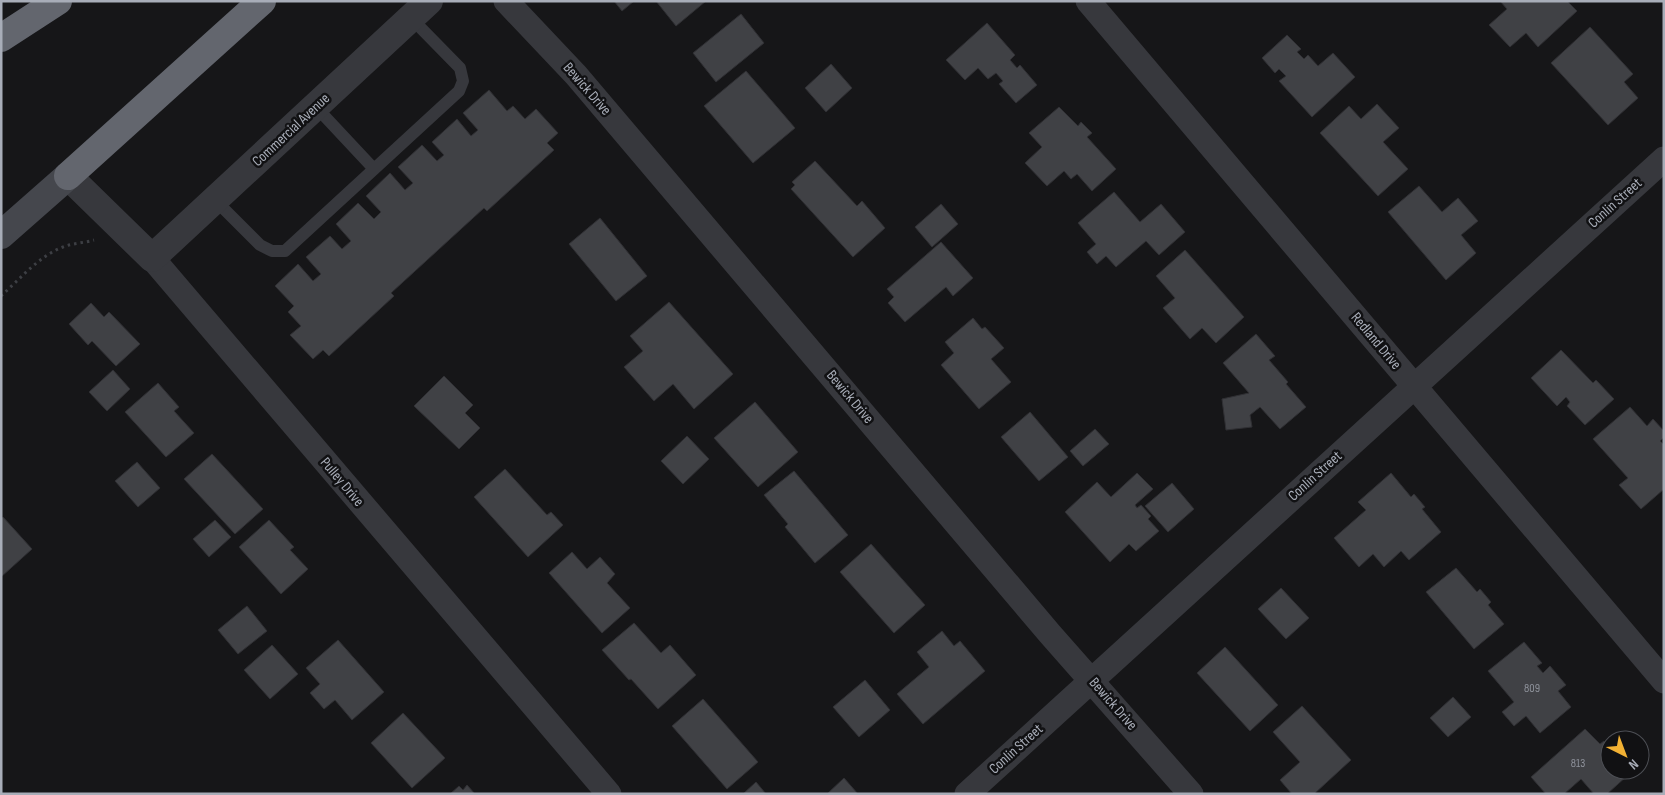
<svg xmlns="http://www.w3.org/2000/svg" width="1665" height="795" font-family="'Sofia Sans Condensed',sans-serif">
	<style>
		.building { fill: #404145; stroke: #303034 }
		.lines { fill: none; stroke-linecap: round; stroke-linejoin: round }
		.path { stroke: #3d3f44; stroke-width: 3; stroke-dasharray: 2.5 4; stroke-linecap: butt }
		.service { stroke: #37383d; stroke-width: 12 }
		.minor { stroke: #37383d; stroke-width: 25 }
		.tertiary { stroke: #37383d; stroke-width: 28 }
		.secondary { stroke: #45474d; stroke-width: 28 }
		.motorway { stroke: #63666e; stroke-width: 28 }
		.labels { text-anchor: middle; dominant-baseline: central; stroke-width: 5; stroke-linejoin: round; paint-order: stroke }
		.number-label { font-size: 12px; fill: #8e929b }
		.street-label { font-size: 15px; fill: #a8adb8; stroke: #111113 }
	</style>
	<rect width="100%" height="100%" fill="#161618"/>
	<path class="building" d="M614 1H634L622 11Z
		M656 1H706L676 26Z
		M1500 1H1567L1577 11 1538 47 1526 33 1510 47 1489 25 1507 9Z
		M741 14 764 43 716 82 693 53Z
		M987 23 1015 55 1010 60 1017 68 1020 65 1037 85 1016 103 999 84 1003 81 996 73 988 79 978 68 965 80 946 60Z
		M1590 27 1633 74 1624 82 1638 98 1608 125 1551 63Z
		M1287 35 1301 49 1297 52 1304 59 1308 55 1318 66 1333 53 1355 77 1312 117 1279 81 1286 76 1279 69 1275 73 1262 58Z
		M831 64 852 88 826 112 805 88Z
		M746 71 795 128 753 163 704 106Z
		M489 90 507 111 513 106 525 119 536 109 558 133 547 143 554 150 487 211 484 208 391 293 394 296 329 356 323 350 313 359 290 335 301 326 288 312 294 306 275 286 298 264 313 281 321 274 306 257 330 236 342 249 351 241 336 224 358 203 374 219 381 212 366 196 390 173 405 190 413 183 398 167 422 145 437 161 444 155 432 142 457 119 471 136 478 130 463 113Z
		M1377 104 1399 128 1383 142 1408 169 1378 196 1320 133 1349 106 1361 119Z
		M1059 107 1078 126 1081 122 1092 133 1087 137 1116 169 1092 191 1077 174 1071 179 1064 171 1047 186 1025 163 1042 147 1029 133Z
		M815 161 857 206 862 201 885 228 853 257 791 189 795 185 792 182Z
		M1419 186 1442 212 1458 198 1478 221 1461 235 1476 253 1446 280 1388 212Z
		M1114 192 1140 222 1161 204 1185 232 1159 255 1146 241 1116 267 1106 256 1097 264 1087 252 1096 244 1078 223Z
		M941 204 958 224 932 247 915 227Z
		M600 218 647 276 616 301 569 244Z
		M941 242 973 278 953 296 946 287 905 322 888 303 894 297 887 289Z
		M1185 250 1244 317 1216 343 1202 328 1190 339 1163 308 1175 298 1156 276Z
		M669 302 733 374 694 409 673 384 654 401 624 367 643 351 630 336Z
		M91 303 104 317 109 312 140 344 116 366 92 341 88 345 69 324Z
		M973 318 982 329 985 327 1004 348 991 359 1011 382 979 409 941 365 954 353 945 342Z
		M1256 334 1275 356 1269 360 1288 382 1286 384 1306 407 1280 429 1260 407 1250 415 1252 427 1226 430 1222 399 1249 393 1223 363Z
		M1561 350 1593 383 1596 380 1614 399 1585 425 1567 406 1570 402 1566 397 1557 406 1531 378Z
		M113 370 130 389 107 411 89 392Z
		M444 376 473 405 465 413 480 428 459 449 414 406Z
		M158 383 179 407 174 411 194 433 166 457 125 412Z
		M755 402 798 452 758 487 714 438Z
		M1630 407 1647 426 1653 419 1664 431V437L1660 441 1664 445V489L1641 509 1619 485 1628 478 1593 439Z
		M1030 412 1068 457 1039 481 1001 437Z
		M1095 429 1109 444 1083 466 1070 451Z
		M687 436 709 459 683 484 661 461Z
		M212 454 263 509 235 534 184 479Z
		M137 462 160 488 138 507 115 481Z
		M505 469 547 515 551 512 563 525 528 557 474 497Z
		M794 471 848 535 815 563 785 527 788 524 764 495Z
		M1137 473 1153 489 1135 505 1137 508 1141 505 1151 516 1148 519 1159 531 1136 551 1129 544 1110 562 1065 512 1097 482 1111 497Z
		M1391 473 1411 497 1414 494 1425 507 1422 509 1441 532 1409 560 1401 551 1384 567 1373 554 1359 567 1334 538 1366 510 1358 502Z
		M1172 483 1194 509 1168 532 1145 506Z
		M3 517 32 549 1 577V519Z
		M215 520 231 537 209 557 193 539Z
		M269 520 294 547 290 550 308 569 281 594 239 547Z
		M871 544 925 605 894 633 840 572Z
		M572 552 587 569 600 557 615 574 607 583 630 608 602 633 549 573Z
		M1456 568 1477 592 1480 589 1491 602 1488 605 1504 624 1474 649 1426 592Z
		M1281 588 1309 618 1286 639 1258 609Z
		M247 606 267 631 238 654 218 630Z
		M634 623 661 653 670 645 696 675 658 709 631 679 629 680 602 650Z
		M942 631 954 646 960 641 985 671 923 724 897 694 929 667 917 652Z
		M338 640 384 692 352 720 335 700 324 709 310 693 320 684 306 668Z
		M1524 642 1542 663 1537 666 1543 673 1550 666 1566 685 1558 691 1571 707 1540 733 1526 716 1514 726 1502 712 1514 702 1488 671Z
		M272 645 298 674 270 699 244 670Z
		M1225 647 1278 705 1250 731 1197 673Z
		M865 680 890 710 859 737 833 707Z
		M1453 697 1471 717 1448 737 1430 718Z
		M703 699 758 762 727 789 672 726Z
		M1302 706 1351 760 1314 794H1292L1280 780 1300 762 1273 732Z
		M403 713 445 758 412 788 371 743Z
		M1585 729 1600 744 1604 741 1610 748V770H1623L1628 775 1607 794H1594L1581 779 1564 794H1546L1531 777Z
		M844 778 858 794H827Z
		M756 782 766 794H743Z
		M467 785 475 794H450L459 786 463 790Z"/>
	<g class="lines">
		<path class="path" d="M1 296C20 279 39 256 63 247 73 243 84 243 94 240"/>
		<path class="service" d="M316 107 374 169
			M215 200 260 245 272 251H285L459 91 463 81 460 68 411 18"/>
		<path class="minor" d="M506 1 576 75 1050 634 1191 794
			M1088 1 1664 681
			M152 258 609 794
			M967 794 1664 159"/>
		<path class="tertiary" d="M68 176 152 258 429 1"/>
		<path class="secondary" d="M1 235 68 176"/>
		<path class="motorway" d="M1 38 58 1
			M68 176 262 1"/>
	</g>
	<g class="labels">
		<g class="number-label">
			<text x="1532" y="688">809</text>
			<text x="1578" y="763">813</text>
		</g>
		<g class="street-label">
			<text transform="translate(587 89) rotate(49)">Bewick Drive</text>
			<text transform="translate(291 130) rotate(-43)">Commercial Avenue</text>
			<text transform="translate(1615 203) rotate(-42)">Conlin Street</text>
			<text transform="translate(1376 341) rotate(50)">Redland Drive</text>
			<text transform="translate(850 397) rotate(50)">Bewick Drive</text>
			<text transform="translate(1315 476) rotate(-42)">Conlin Street</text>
			<text transform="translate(342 482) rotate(50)">Pulley Drive</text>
			<text transform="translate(1113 704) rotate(49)">Bewick Drive</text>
			<text transform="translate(1016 749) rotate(-42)">Conlin Street</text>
		</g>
	</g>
	<rect width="1665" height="795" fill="none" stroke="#a8adb8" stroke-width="5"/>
	<g transform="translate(1625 755) rotate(138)"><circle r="24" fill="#111113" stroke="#4d4f55"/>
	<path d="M0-4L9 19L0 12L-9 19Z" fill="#f2b134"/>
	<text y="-8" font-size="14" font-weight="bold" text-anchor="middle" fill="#a8adb8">N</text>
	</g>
</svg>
